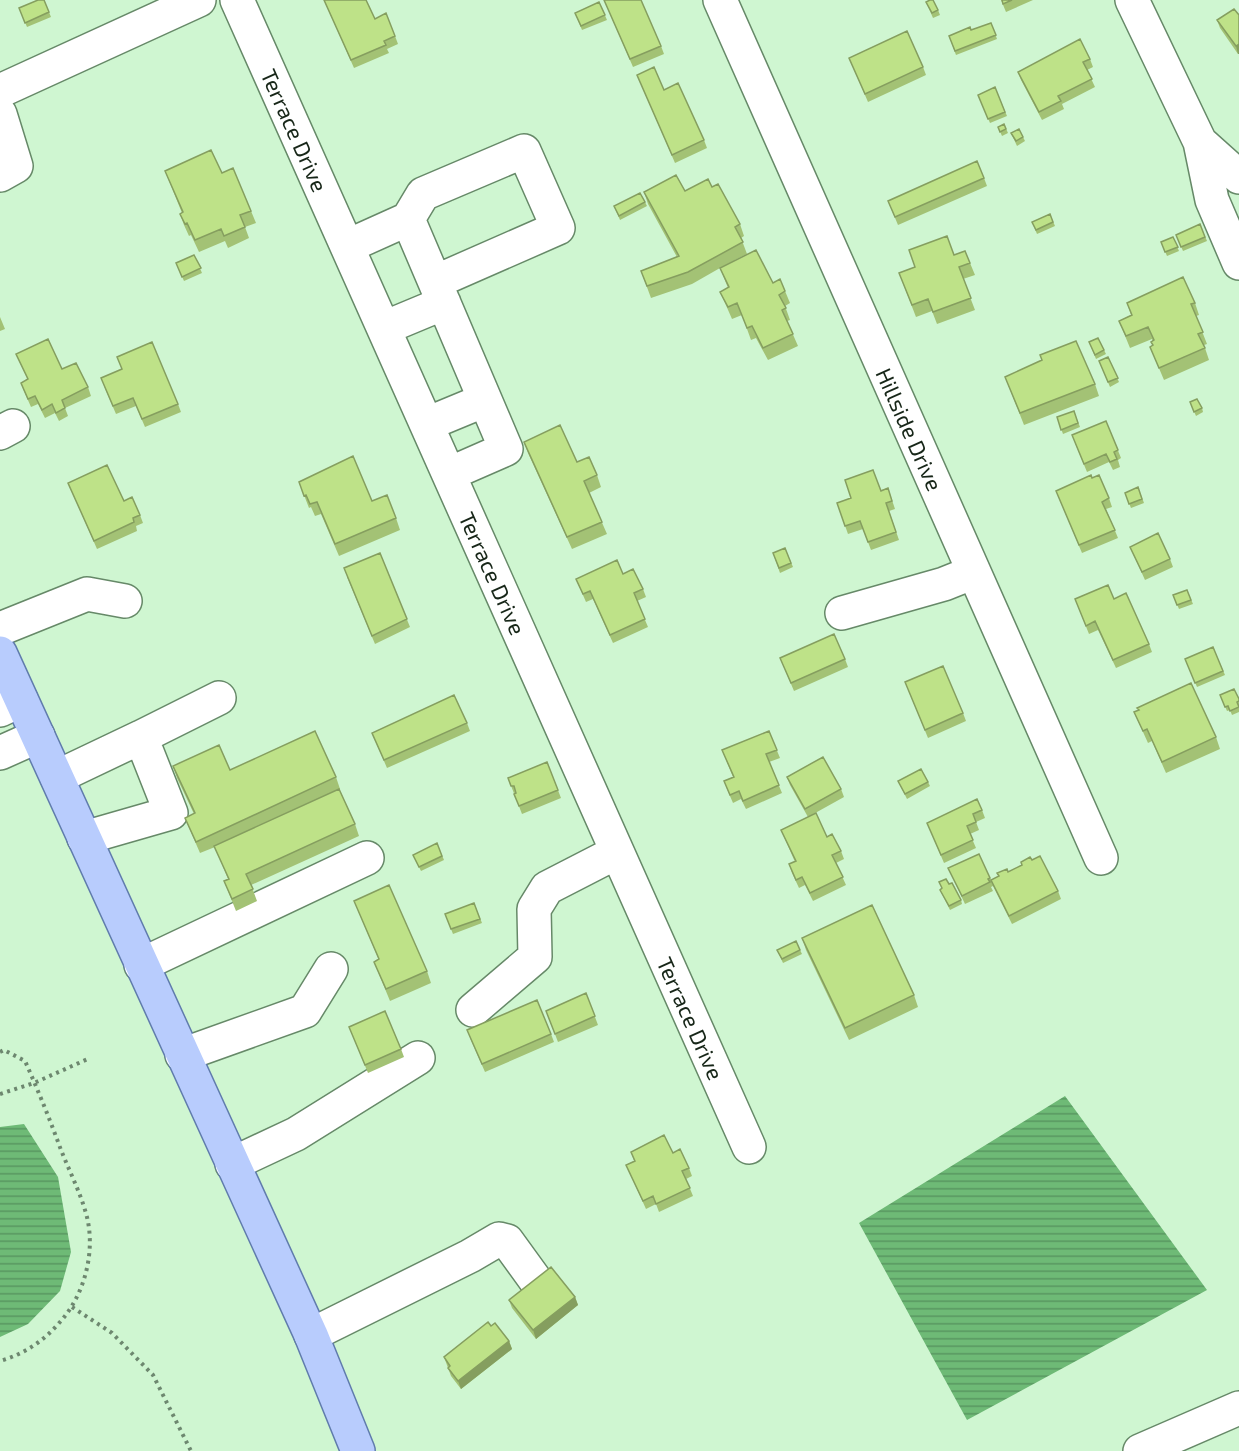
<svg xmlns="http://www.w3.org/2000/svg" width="1239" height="1451" font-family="'Exo 2',sans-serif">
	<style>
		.water { fill: url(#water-rules) }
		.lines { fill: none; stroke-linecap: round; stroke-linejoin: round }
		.minor-casing { stroke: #668968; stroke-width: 36 }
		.major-casing { stroke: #607cac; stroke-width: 36 }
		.path { stroke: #6d876f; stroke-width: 4; stroke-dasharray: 3 4.5; stroke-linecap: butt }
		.minor { stroke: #fff; stroke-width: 33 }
		.major { stroke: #b8ccfd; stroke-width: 33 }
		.wall { fill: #a3c275 }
		.shaded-wall { fill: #859e5f }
		.building { fill: #bee288; stroke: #859e5f; stroke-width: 1.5 }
		.labels { text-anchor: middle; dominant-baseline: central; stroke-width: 4.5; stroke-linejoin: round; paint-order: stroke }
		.street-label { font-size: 22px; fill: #172618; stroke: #fff }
	</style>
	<defs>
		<pattern id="water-rules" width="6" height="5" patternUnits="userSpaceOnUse" patternTransform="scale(1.5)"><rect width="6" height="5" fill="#6eba76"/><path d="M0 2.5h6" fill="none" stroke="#599760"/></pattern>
	</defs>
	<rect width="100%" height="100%" fill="#cff6d1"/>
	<path class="water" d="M1065 1096 1207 1290 967 1420 859 1223Z
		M24 1124 58 1177 71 1252 60 1291 28 1324 0 1337V1127Z"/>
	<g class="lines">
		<g class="minor-casing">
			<path id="minor" d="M237 0 749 1147
				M720 0 1101 858
				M1132 0 1200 142 1212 200 1239 263
				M0 91 199 0
				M0 114 16 166 0 175
				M1200 142 1239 177
				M408 219 423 194 524 151 558 228 435 282
				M348 246 408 219 506 449 449 474
				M384 328 444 303
				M427 424 485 400
				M0 433 13 426
				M842 613 944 584 974 572
				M0 629 87 594 125 601
				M0 710 21 700
				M141 737 219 698
				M0 753 38 736
				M57 777 141 737 171 813 84 838
				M141 965 367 858
				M473 1010 535 957 534 909 547 888 617 852
				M182 1055 305 1011 331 969
				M232 1164 296 1134 418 1058
				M311 1335 470 1256 499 1239 507 1241 536 1281
				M1140 1451 1239 1408"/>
		</g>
		<g class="major-casing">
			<path id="major" d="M0 653 311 1335 358 1451"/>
		</g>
		<path class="path" d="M0 1052 4 1050 25 1061C38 1090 50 1120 61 1150 69 1170 79 1190 85 1210 97 1247 86 1293 60 1322 44 1341 24 1354 0 1361
			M0 1094 34 1083 90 1058
			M72 1307 112 1333 153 1375 191 1451"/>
		<use href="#minor" class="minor"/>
		<use href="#major" class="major"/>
	</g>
	<path class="wall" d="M44 0 51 17 27 27 19 8Z
		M324 0H366L375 19 395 36 398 44 387 49 389 53 354 68Z
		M604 0 661 46 664 54 633 67Z
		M1001 0H1033L1006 12Z
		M599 2 607 20 582 30 575 13Z
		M926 2 938 10 940 15 933 18Z
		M1239 15V54H1238L1220 28 1217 20Z
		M991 23 997 39 956 55 949 36 971 30Z
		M849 58 923 67 926 75 868 102Z
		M1090 59 1093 67 1087 70 1095 87 1062 104 1064 109 1042 120 1021 80 1018 72Z
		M637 75 664 90 704 140 707 148 675 163Z
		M995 87 1007 116 990 123 978 95Z
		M1004 124 1008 133 1002 136 998 127Z
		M1011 133 1023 137 1025 141 1017 146Z
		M165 171 222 173 251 211 256 223 245 227 249 238 228 248 225 241 199 252 191 235 189 236 184 225 180 214 182 213Z
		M984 178 987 186 898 225 888 201Z
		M685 191 740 224 744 236 741 238 747 254 735 260 785 291 790 303 785 306 790 320 787 321 798 346 768 360 756 338 751 340 742 315 732 319 725 303 720 292 728 288 720 268 692 284 651 298 641 271 677 257 648 204 644 192Z
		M645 202 647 206 620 220 614 206Z
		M1050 214 1055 226 1037 234 1032 222Z
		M1200 224 1207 241 1183 251 1176 235Z
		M1173 237 1179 251 1167 256 1161 242Z
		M965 251 975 275 963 279 975 310 937 324 932 311 916 317 899 273Z
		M194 255 202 273 184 281 176 263Z
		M1127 303H1195L1199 315 1196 316 1207 344 1204 345 1209 360 1164 380 1150 347 1153 345 1152 339 1130 348 1119 321 1131 315Z
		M0 317 5 329 0 331Z
		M1098 338 1106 354 1096 359 1089 342Z
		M16 354 88 387 91 396 65 408 68 416 59 421 55 413 45 418 38 404 31 407 24 391 21 383 28 380Z
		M1108 357 1119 382 1110 387 1099 361Z
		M1042 360 1095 384 1099 396 1024 425 1005 377Z
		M104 386 178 404 181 412 145 427 136 406 116 414Z
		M1190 402 1202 408 1203 412 1196 416Z
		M1074 411 1080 427 1063 434 1057 417Z
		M1106 421 1121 458 1118 460 1120 467 1113 470 1109 462 1087 472 1075 443Z
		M524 442 577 462 597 475 601 487 589 493 607 534 572 549 528 453Z
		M1092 478 1109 498 1112 507 1106 509 1118 538 1082 553 1056 491Z
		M299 482 372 501 396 518 400 530 339 556 321 514 315 516 311 507 309 508Z
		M68 483 124 501 140 515 143 523 136 526 137 531 97 549Z
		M1138 487 1144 503 1131 508 1125 493Z
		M888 488 895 509 889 511 899 540 871 550 863 529 848 534 837 503Z
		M1130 547 1170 559 1173 567 1145 580Z
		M785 548 793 567 780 573 773 553Z
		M380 553 410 627 375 644 347 577Z
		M623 574 643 589 646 597 637 601 648 627 613 643 593 599 586 602 576 579Z
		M1187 590 1193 604 1179 609 1173 595Z
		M1075 599H1114L1149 644 1152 652 1116 668 1098 630 1089 634Z
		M1213 647 1225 675 1197 687 1185 659Z
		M780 658 845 659 848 667 794 691Z
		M905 682 963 713 966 721 928 738Z
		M1220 695 1239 699V712L1232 715 1230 710 1227 711Z
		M1134 712 1216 737 1220 749 1166 773 1152 741 1148 743Z
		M467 723 470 731 387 768 372 733Z
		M769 731 780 758 769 762 782 793 746 809 741 799 733 803 727 789 724 781 733 777 722 750Z
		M547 762 561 798 522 814 508 778Z
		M173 766 336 777 340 789H339L355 824 359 836 251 885 257 901 236 911 224 881 228 879 215 847 200 853 190 830 185 818 194 814 177 778Z
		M787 777 841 789 844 797 808 817 790 785Z
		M898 781 928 782 930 786 907 799Z
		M982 810 985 818 976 822 979 830 970 834 976 848 944 863 927 823Z
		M781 830 827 837 841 851 844 859 836 863 846 885 813 901 805 885 799 888 792 873 789 864 795 862Z
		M437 843 444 860 421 871 413 855Z
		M1032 860 1058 891 1061 899 1012 924 993 886 991 887 993 891 965 904 948 868 990 878 991 880 999 877 997 873 1008 872Z
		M949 884 961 900 962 904 950 910 940 890Z
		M354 901 427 971 431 983 390 1001 374 962 379 960Z
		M474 903 482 923 453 934 445 914Z
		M802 938 914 995 918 1007 849 1040 806 950Z
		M777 950H800L802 954 783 963Z
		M586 993 598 1025 558 1042 546 1011Z
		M349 1027 401 1049 404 1057 368 1073Z
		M551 1034 554 1042 485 1072 470 1038Z
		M631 1152 673 1153 689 1168 692 1176 686 1179 693 1196 659 1212 656 1204 646 1209 626 1165 634 1161Z
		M575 1297 578 1305 536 1339 512 1308 509 1300Z
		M491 1326 509 1341 512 1349 461 1389 451 1376 444 1357Z"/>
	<path class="shaded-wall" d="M1239 44V54H1238L1236 46Z
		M575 1297 578 1305 536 1339 533 1330Z
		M509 1341 512 1349 461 1389 458 1381Z"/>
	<path class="building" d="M38 0H44L49 12 25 23 19 8Z
		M324 0H366L375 19 386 13 395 36 384 41 386 45 351 60Z
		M604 0H641L661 46 630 59Z
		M930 0H933L938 10 932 13 926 2Z
		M1002 0H1012L1003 4Z
		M599 2 605 15 581 26 575 13Z
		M1234 9 1239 15V44L1236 46 1217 20Z
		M991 23 996 35 955 51 949 36 970 27 971 30Z
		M907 31 923 67 865 94 849 58Z
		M1080 39 1090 59 1083 62 1092 79 1058 96 1061 101 1039 112 1018 72Z
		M654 67 664 90 678 83 704 140 672 155 637 75Z
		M995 87 1005 112 988 119 978 95Z
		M1004 124 1006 129 1000 132 998 127Z
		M1019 129 1023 137 1016 141 1011 133Z
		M211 150 222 173 233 168 251 211 240 215 245 227 224 236 221 229 195 240 187 223 185 224 180 214 183 212 165 171Z
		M977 161 984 178 895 217 888 201Z
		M676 175 685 191 708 179 712 187 718 184 740 224 735 227 743 242 688 272 647 286 641 271 679 256 644 192Z
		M640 193 645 202 619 216 614 206Z
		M1050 214 1053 222 1036 230 1032 222Z
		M1200 224 1205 237 1181 247 1176 235Z
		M947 236 954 255 965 251 970 263 959 267 971 298 933 312 928 299 912 305 899 273 915 267 909 250Z
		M1173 237 1178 247 1165 252 1161 242Z
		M756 250 773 283 780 279 785 291 779 295 786 308 782 310 793 334 763 348 752 326 747 328 737 303 728 307 720 292 729 287 720 268Z
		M194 255 201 268 182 277 176 263Z
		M1183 277 1195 303 1191 304 1203 332 1198 334 1205 348 1159 368 1150 347 1153 345 1151 342 1154 340 1148 327 1126 336 1119 321 1132 315 1127 303Z
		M1098 338 1104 350 1095 355 1089 342Z
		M48 339 62 369 76 363 88 387 62 400 65 408 56 413 52 404 42 410 35 396 28 399 21 383 28 379 16 354Z
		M1076 341 1095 384 1020 413 1005 377 1042 360 1040 355Z
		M152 342 178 404 142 419 133 398 113 406 101 378 122 369 117 357Z
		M1108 357 1118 378 1108 382 1099 361Z
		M1197 399 1202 408 1194 412 1190 402Z
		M1074 411 1078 423 1061 430 1057 417Z
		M1106 421 1118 450 1114 452 1117 459 1110 462 1106 454 1084 464 1072 435Z
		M560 425 577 462 589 457 597 475 584 481 602 522 567 537 524 442Z
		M353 456 372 501 387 495 396 518 335 544 317 502 310 504 306 495 304 496 299 482Z
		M107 465 124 501 132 497 140 515 133 518 134 522 94 541 68 483Z
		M873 470 881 491 888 488 892 501 886 503 896 532 868 542 860 521 845 526 837 503 851 498 845 480Z
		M1091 475 1092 478 1099 475 1109 498 1102 502 1115 530 1079 545 1056 491Z
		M1138 487 1142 499 1129 504 1125 493Z
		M1158 533 1170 559 1142 572 1130 547Z
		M785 548 791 563 779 568 773 553Z
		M380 553 407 619 372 636 344 568Z
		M617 560 623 574 633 569 643 589 634 593 645 619 610 635 590 591 583 594 576 579Z
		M1108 585 1114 599 1126 593 1149 644 1113 660 1095 621 1086 626 1075 599Z
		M1187 590 1191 600 1177 605 1173 595Z
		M834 634 845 659 791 683 780 658Z
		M1213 647 1223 671 1195 683 1185 659Z
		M943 666 963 713 925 730 905 682Z
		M1191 683 1216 737 1162 762 1147 729 1143 731 1134 712 1139 710 1137 708Z
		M1234 689 1239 699V701L1237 702 1239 707 1230 711 1228 706 1225 707 1220 695Z
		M454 695 467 723 384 760 372 733Z
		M315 731 336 777 196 842 185 818 195 813 173 766 219 745 230 770Z
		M769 731 777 750 766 754 779 785 743 801 739 791 730 795 724 781 734 777 722 750Z
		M823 757 841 789 805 809 787 777Z
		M547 762 558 790 519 806 514 794 516 793 514 786H511L508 778Z
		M921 769 928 782 905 794 898 781Z
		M339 789 355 824 246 874 253 889 232 899 224 881 229 879 214 846Z
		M977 799 982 810 973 814 976 822 967 826 973 840 941 855 927 823Z
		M816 813 827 837 832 834 841 851 832 855 843 877 810 893 802 877 796 880 789 864 796 861 781 830Z
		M437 843 442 856 419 867 413 855Z
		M979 854 990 878 988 879 990 882 962 896 948 868Z
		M1040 856 1058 891 1009 916 991 880 999 876 997 873 1007 869 1008 872 1022 865 1021 862 1030 857 1032 860Z
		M946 879 949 884 952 883 961 900 949 906 940 890 942 888 939 882Z
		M389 885 427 971 386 989 374 962 379 959 354 901Z
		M474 903 480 919 451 929 445 914Z
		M872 905 914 995 845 1028 802 938Z
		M796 941 800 950 782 959 777 950Z
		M586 993 595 1016 555 1034 546 1011Z
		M537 1000 551 1034 482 1064 467 1030Z
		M385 1011 401 1049 365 1065 349 1027Z
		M664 1135 673 1153 680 1149 689 1168 682 1171 690 1188 656 1204 653 1196 643 1201 626 1165 635 1161 631 1152Z
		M551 1267 575 1297 533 1330 509 1300Z
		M488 1322 491 1326 495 1323 509 1341 458 1381 448 1368 450 1366 444 1357Z"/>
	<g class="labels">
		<g class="street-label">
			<text transform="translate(295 130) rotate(66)">Terrace Drive</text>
			<text transform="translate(910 429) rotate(66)">Hillside Drive</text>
			<text transform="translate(493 573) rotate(66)">Terrace Drive</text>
			<text transform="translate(691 1018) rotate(66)">Terrace Drive</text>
		</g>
	</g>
</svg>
